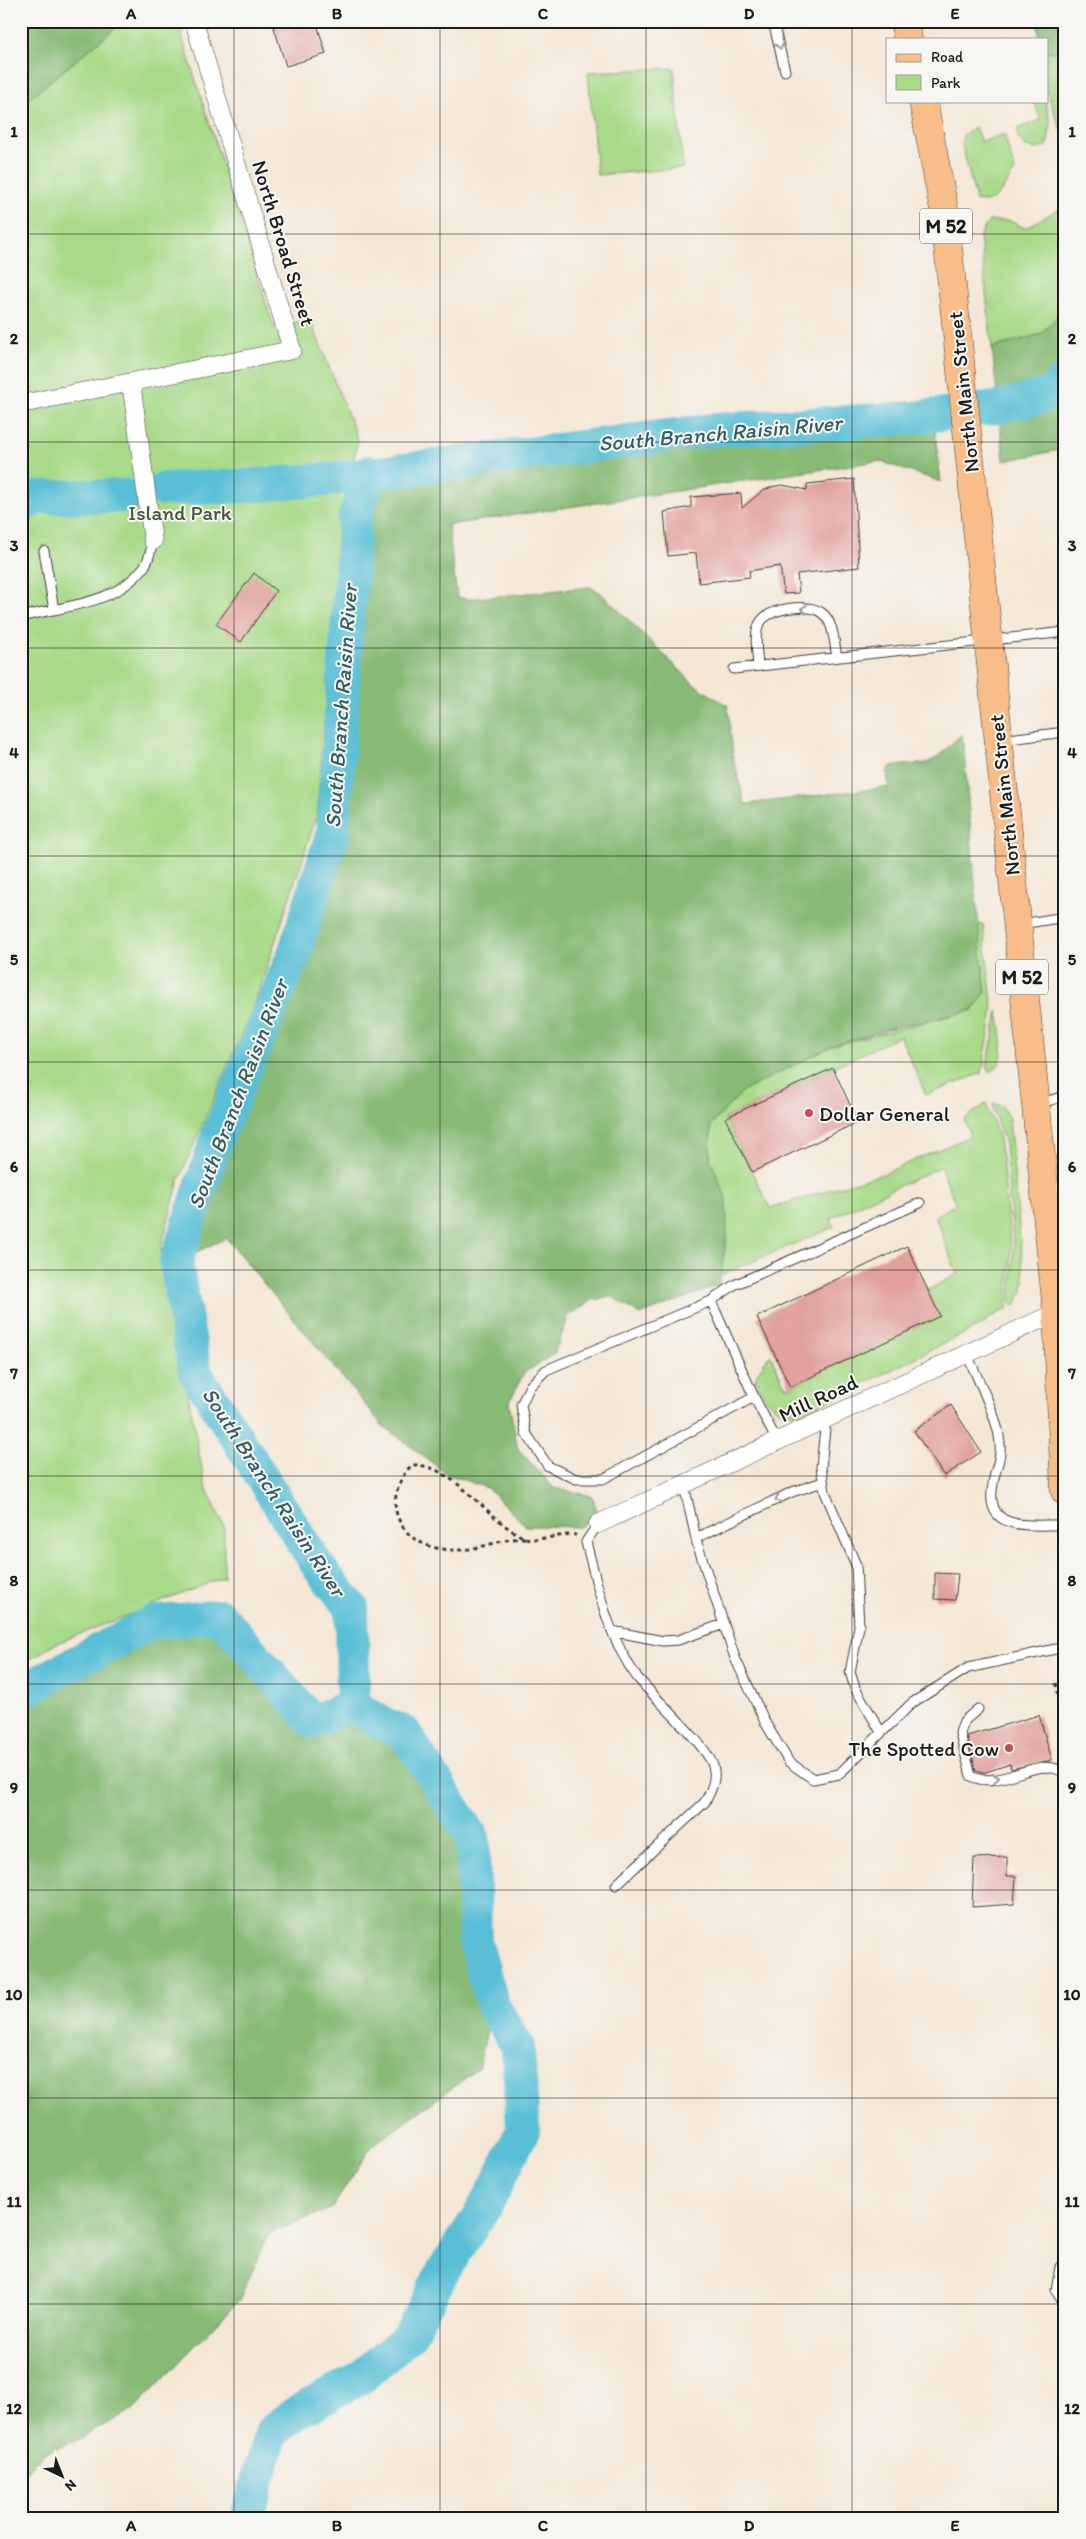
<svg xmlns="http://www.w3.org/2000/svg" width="1086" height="2539" font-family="Itim,sans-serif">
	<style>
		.green { fill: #a9da89; stroke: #627b52 }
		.forest { fill: #86ba75; stroke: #516b48 }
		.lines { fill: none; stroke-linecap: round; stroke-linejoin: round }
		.river { stroke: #59bfd6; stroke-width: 34 }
		.building { fill: #e1a09c }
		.service-casing { stroke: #3c3a38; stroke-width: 11 }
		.minor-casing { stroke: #3c3a38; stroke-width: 19 }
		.primary-casing { stroke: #3c3a38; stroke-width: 29 }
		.path { stroke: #3c3a38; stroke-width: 3; stroke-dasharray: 4 4; stroke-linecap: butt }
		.service { stroke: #fff; stroke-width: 9 }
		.minor { stroke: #fff; stroke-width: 18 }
		.primary { stroke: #f8bd89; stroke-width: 28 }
		.oneway { stroke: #999 }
		.grid { fill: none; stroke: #1c1c1c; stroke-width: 1; stroke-opacity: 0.55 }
		.poi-dot { fill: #d1495b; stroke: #f6f6f2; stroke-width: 2 }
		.labels { text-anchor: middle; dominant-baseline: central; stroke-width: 4; stroke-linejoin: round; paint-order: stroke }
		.shield { fill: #f6f6f2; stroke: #5d5d5c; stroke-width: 1 }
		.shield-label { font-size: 20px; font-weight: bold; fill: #1c1c1c }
		.street-label { font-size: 21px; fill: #1c1c1c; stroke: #f6f6f2 }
		.park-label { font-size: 21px; fill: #46553d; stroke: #f6f6f2 }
		.poi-label { font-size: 21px; fill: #1c1c1c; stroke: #f6f6f2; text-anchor: start }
		.water-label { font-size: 22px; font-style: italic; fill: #345d66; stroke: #f6f6f2 }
		.neatline { fill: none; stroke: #1c1c1c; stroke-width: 2 }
		.grid-label { font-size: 16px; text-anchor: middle; font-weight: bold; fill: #1c1c1c }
	</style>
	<rect width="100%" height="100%" fill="#f6f6f2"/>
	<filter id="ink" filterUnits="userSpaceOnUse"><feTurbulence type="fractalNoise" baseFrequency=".02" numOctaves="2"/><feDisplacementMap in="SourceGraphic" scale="10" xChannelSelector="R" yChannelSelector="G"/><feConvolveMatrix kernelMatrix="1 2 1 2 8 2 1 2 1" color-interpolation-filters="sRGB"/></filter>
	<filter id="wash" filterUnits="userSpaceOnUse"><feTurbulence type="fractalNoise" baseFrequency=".0096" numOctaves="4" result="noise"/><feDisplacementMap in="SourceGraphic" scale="20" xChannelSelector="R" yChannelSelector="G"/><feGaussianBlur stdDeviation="1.12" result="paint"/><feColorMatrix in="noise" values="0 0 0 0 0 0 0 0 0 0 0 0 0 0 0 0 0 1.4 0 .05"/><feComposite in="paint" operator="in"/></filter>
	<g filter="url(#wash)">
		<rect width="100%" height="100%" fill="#f4e7d6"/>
		<path class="green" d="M124 21H177L274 327 310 319 358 440 340 517 317 815 256 1000 179 1180 161 1248 205 1485 224 1526V1577L55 1644 21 1665V105Z
			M1065 46V141L1047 92V52H1055Z
			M674 68 683 168 597 175 588 72Z
			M1034 101H1045L1051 124 1047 146 1037 149 1026 147 1018 137V128L1041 120Z
			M975 127 981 142 1004 134 1015 171C1005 185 995 209 976 200L962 145 963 135Z
			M1065 206V308L1041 334 992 348 980 235 989 221H1010L1025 228Z
			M977 924H983L993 1011 982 1073 926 1095 900 1036 725 1118 770 1208 883 1174 970 1136 964 1119 986 1104 998 1135 1002 1158 1011 1251 1007 1309 987 1319 985 1323 803 1414C776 1415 765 1402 755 1378L767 1358 771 1356 785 1386 790 1387 939 1316 928 1290 957 1274 935 1216 956 1204 940 1167 831 1218 834 1227 721 1275 727 1235 710 1158 711 1125 743 1091 832 1046 973 1010 986 992Z
			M998 1011C1000 1028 1010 1064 990 1072L987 1066Z
			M993 1103 1002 1106 1009 1119 1024 1281 1023 1291 1014 1306 1010 1303 1014 1251 1005 1144C1001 1130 994 1118 993 1103Z"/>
		<path class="forest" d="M21 21H124L21 105Z
			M1033 21H1065V46L1055 52H1047V39H1039L1038 27Z
			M1065 308V449L1004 461 992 348 1041 334Z
			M933 415 941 482 879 461 448 525 457 597 468 599 590 587 600 592 695 685 728 706 733 757 745 804 889 787 887 772 891 766 926 763 935 759 962 734C971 820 975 906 986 992L973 1010 889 1029 832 1046 743 1091 711 1125 710 1158 726 1198 727 1235 719 1285 640 1315 613 1297 592 1300 569 1316 554 1354 524 1373 509 1403 518 1449 554 1488 592 1496 598 1513 580 1527 526 1526 487 1488 447 1474 382 1425 226 1238 176 1262 218 1135 294 951 333 832 355 516 370 472 713 430Z
			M220 1616 313 1722 353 1705 382 1723 404 1732 473 1838 475 1941 493 2006 478 2069 372 2146 332 2208 268 2234 240 2299 133 2410 77 2440 46 2453 21 2476V1694L39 1682 150 1623Z"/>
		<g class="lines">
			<path class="river" d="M163 489 245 486 332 479 713 430 913 418 1000 407 1048 395 1065 381
				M21 505 40 497 126 496
				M21 1694 39 1682 150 1623 220 1616 313 1722 353 1705
				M353 1705 352 1608 320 1569 195 1372 176 1262 218 1135 295 951 333 832 355 516 370 472
				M247 2518 272 2431 301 2410 360 2378 409 2336 442 2273 489 2200 523 2130 518 2047 493 2006 475 1941 473 1838 404 1732 382 1723 353 1705"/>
		</g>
		<g id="blocks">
			<path class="building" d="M272 21H316L326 54 286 66Z
				M854 479 859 567 797 574 799 593 784 594 780 566 749 571 750 577 699 583 696 553 668 556 664 512 691 507V497L741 493 742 508 762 491 772 487 782 485 807 490V484Z
				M254 573 276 591 241 642 216 624Z
				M833 1068 858 1122 752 1172 725 1118Z
				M907 1246 940 1316 790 1387 757 1317Z
				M951 1405 981 1452 944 1476 914 1431Z
				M935 1573 958 1574 955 1600 935 1599Z
				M1039 1715 1052 1760 1011 1769 1010 1764 983 1773 976 1771 967 1736Z
				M1007 1857V1876H1016L1014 1904 972 1907 974 1858Z"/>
		</g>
	</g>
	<g filter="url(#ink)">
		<use href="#blocks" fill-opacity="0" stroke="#3c3a38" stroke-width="1"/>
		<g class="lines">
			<g class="service-casing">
				<path id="service" d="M773 21 785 71
					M44 551 54 610
					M21 617C65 605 114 606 144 567 149 561 151 549 153 541
					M758 666C755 631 751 613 792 608 801 607 814 607 822 613 834 622 834 643 837 657
					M734 669 1065 632
					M1001 740 1065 732
					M1021 924 1065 917
					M1038 1104 1065 1096
					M1047 1191 1065 1185
					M711 1301 754 1397 603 1479H576L548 1466 526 1433 521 1405 530 1386 546 1370 711 1301 734 1285 920 1203
					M967 1354C976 1376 996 1414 999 1436 1003 1458 996 1464 993 1484 983 1534 1031 1524 1065 1525
					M754 1397 777 1441
					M826 1419 821 1467 825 1492 856 1565 859 1627 850 1672 855 1688 881 1732
					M684 1485 697 1543 735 1658 766 1724 789 1762 813 1779 839 1774 912 1703 968 1668 1065 1647
					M598 1524 586 1542C598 1588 608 1638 637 1677 654 1698 707 1745 713 1766 717 1779 711 1791 705 1802L616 1885
					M696 1538 792 1492 823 1482
					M612 1631 663 1641 678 1640 724 1624
					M978 1709 964 1721 960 1733 971 1776C1001 1792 1040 1752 1065 1774
					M1065 2262 1060 2267 1056 2290 1065 2304"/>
			</g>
			<g class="minor-casing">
				<path id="minor" d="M131 382 153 541
					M21 404 292 350 194 21
					M598 1524 1057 1312"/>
			</g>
			<g class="primary-casing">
				<path id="primary" d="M904 21 908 39
					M923 101 944 209 959 352 1057 1312 1065 1491"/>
			</g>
			<path class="path" d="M525 1538C502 1538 482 1549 460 1550 432 1551 403 1541 396 1511 393 1495 400 1476 412 1465 453 1463 487 1520 523 1537 536 1543 562 1533 576 1535
				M1056 1683 1065 1751"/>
			<use href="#service" class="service"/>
			<use href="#minor" class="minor"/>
			<use href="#primary" class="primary"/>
		</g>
		<defs><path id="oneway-chevron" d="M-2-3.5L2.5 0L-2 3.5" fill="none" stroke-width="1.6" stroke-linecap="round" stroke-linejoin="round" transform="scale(1.25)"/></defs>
		<g class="oneway">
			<use href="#oneway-chevron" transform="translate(780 46) rotate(77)"/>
			<use href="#oneway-chevron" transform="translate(804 609) rotate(-173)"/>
			<use href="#oneway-chevron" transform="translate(778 1499) rotate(155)"/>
			<use href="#oneway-chevron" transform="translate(996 1778) rotate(-7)"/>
		</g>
	</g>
	<path class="grid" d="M234 21V2518M440 21V2518M646 21V2518M852 21V2518M21 234H1065M21 442H1065M21 648H1065M21 856H1065M21 1062H1065M21 1270H1065M21 1476H1065M21 1684H1065M21 1890H1065M21 2098H1065M21 2304H1065"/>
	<g class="poi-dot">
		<circle cx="809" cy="1113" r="5"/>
		<circle cx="1009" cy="1748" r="5"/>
	</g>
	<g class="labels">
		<g class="shield">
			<rect x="920" y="208.5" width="52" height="35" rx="4"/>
			<rect x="996" y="959.5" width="52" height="35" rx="4"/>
		</g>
		<g class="shield-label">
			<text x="946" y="226">M 52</text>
			<text x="1022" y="977">M 52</text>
		</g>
		<g class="street-label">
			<text transform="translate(284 243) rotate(73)">North Broad Street</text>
			<text transform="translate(963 392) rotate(-96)">North Main Street</text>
			<text transform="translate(1004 795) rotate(-96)">North Main Street</text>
			<text transform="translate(818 1398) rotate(-25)">Mill Road</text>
		</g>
		<g class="park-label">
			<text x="180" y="512">Island Park</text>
		</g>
		<g class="poi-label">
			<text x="819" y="1113">Dollar General</text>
			<text x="999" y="1748" text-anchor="end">The Spotted Cow</text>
		</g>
		<g class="water-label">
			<text transform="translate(720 433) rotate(-5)">South Branch Raisin River</text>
			<text transform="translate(341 706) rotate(-86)">South Branch Raisin River</text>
			<text transform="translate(238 1094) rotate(-69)">South Branch Raisin River</text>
			<text transform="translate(274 1492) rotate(57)">South Branch Raisin River</text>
		</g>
	</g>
	<rect width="1086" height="2539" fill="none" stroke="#f6f6f2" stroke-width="55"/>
	<rect x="886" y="38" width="162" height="65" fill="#f6f6f2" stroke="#9f9f9c"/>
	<rect x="896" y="54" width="25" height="8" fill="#f8bd89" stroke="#9f9f9c"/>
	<text x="931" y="62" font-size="15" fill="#1c1c1c">Road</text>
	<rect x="896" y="75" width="25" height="15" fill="#a9da89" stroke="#9f9f9c"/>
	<text x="931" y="88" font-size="15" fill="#1c1c1c">Park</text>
	<g transform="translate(62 2476) rotate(137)" stroke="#f6f6f2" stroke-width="4" paint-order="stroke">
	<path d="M0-4L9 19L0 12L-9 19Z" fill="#1c1c1c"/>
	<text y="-8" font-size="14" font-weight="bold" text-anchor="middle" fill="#1c1c1c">N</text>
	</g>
	<rect x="28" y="28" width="1030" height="2484" class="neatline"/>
	<g class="grid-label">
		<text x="131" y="19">A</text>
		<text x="337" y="19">B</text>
		<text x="543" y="19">C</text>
		<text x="749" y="19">D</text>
		<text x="955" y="19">E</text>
		<text x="14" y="137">1</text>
		<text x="1072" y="137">1</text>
		<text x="14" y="344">2</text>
		<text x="1072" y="344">2</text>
		<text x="14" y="551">3</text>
		<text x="1072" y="551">3</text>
		<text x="14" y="758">4</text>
		<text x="1072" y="758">4</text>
		<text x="14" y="965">5</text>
		<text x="1072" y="965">5</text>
		<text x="14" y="1172">6</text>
		<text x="1072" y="1172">6</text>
		<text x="14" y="1379">7</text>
		<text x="1072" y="1379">7</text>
		<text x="14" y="1586">8</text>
		<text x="1072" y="1586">8</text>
		<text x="14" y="1793">9</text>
		<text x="1072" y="1793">9</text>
		<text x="14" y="2000">10</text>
		<text x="1072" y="2000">10</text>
		<text x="14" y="2207">11</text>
		<text x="1072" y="2207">11</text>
		<text x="14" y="2414">12</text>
		<text x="1072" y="2414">12</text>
		<text x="131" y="2531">A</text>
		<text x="337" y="2531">B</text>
		<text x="543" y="2531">C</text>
		<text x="749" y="2531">D</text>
		<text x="955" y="2531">E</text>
	</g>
</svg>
